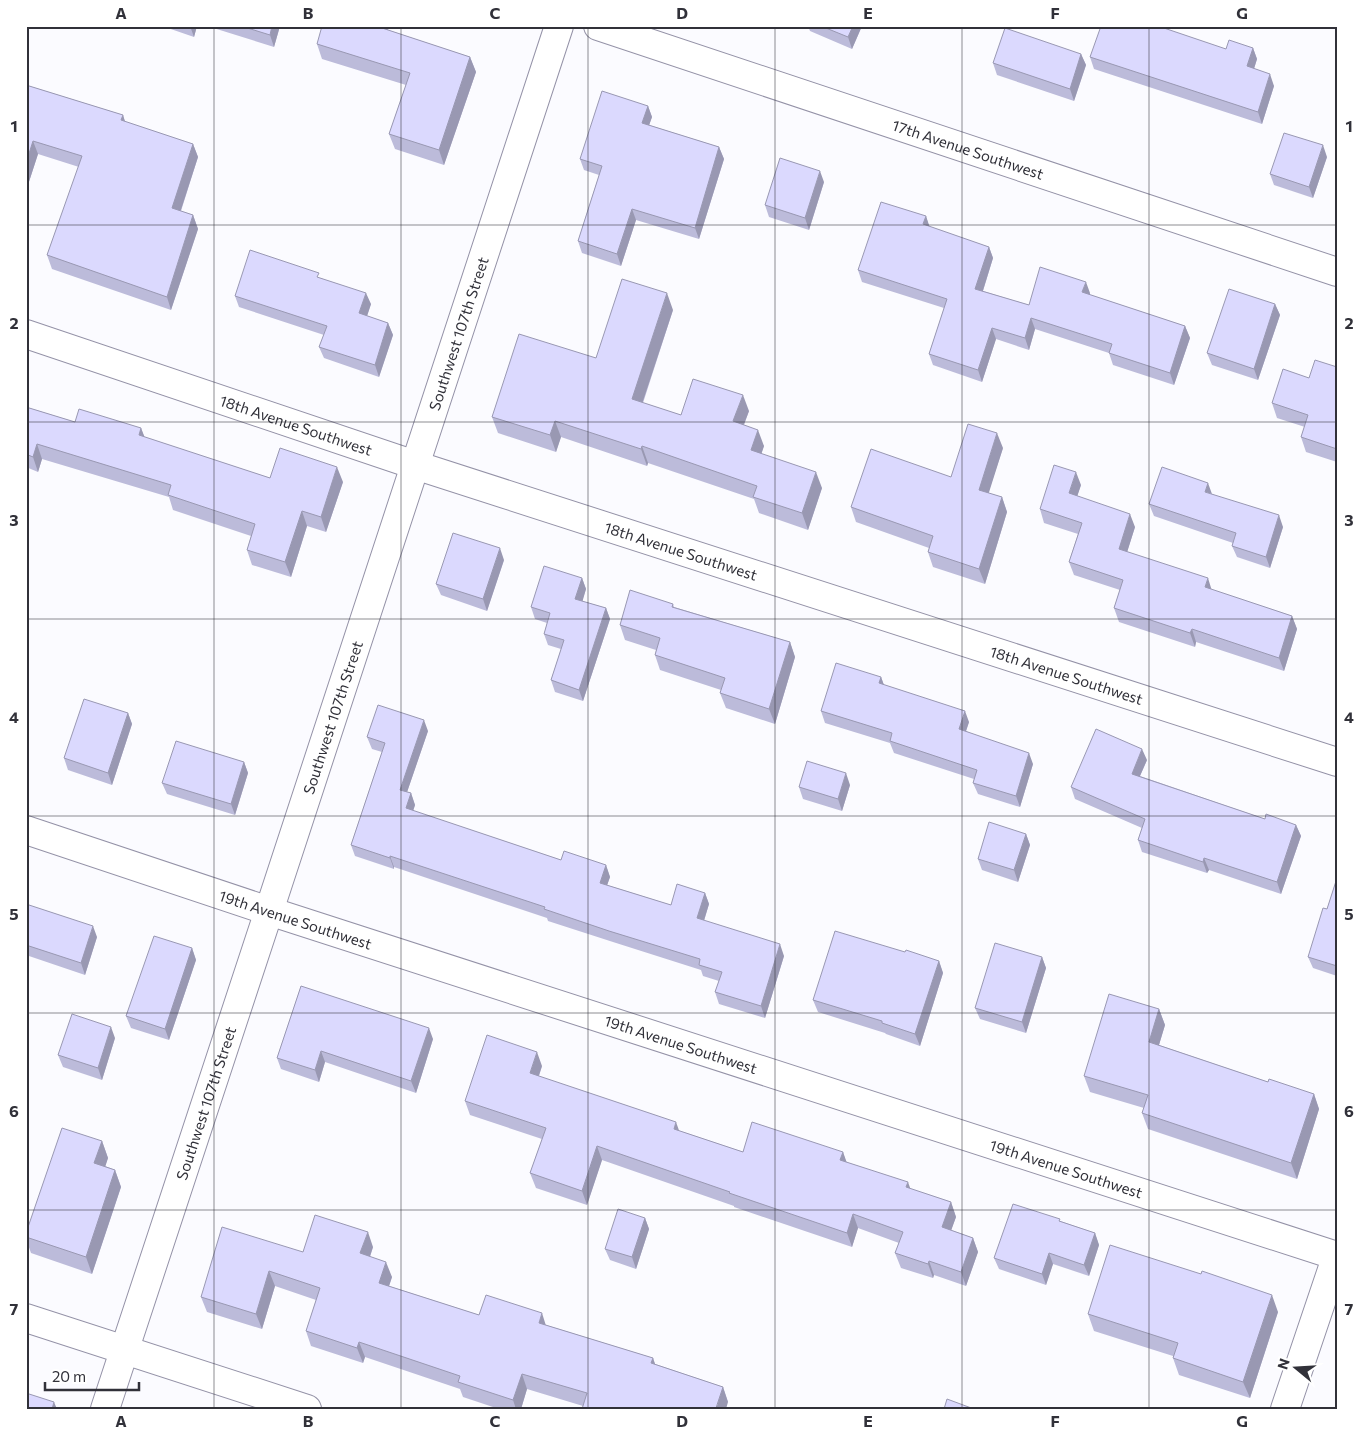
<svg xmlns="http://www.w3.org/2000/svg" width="1363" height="1435" font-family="Commissioner,sans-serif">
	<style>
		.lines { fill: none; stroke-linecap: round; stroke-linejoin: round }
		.street-casing { stroke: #9492a7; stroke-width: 30 }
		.secondary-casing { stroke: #9492a7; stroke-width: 30 }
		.street { stroke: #fff; stroke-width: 28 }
		.secondary { stroke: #fff; stroke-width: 28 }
		.wall { fill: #bcbbda }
		.shaded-wall { fill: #9998b2 }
		.building { fill: #dbd9fe; stroke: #9998b2 }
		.grid { fill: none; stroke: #313139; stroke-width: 1; stroke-opacity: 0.55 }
		.labels { text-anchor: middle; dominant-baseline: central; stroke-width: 5; stroke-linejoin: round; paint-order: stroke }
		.street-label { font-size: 15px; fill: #313139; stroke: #fff }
		.neatline { fill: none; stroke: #313139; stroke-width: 2 }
		.grid-label { font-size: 16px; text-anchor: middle; font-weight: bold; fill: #313139 }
	</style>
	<rect width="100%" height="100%" fill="#fbfbff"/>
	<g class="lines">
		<g class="street-casing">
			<g id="street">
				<path id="s1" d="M598 26 1337 272"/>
				<path id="s2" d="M26 334 415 465 1337 762"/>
				<path id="s3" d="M26 830 269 911 1337 1256"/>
				<path d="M1285 1409 1337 1255"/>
			</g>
		</g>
		<g class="secondary-casing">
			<g id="secondary">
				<path d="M26 1318 307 1409"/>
				<path id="s4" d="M105 1409 269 911 559 26"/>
			</g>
		</g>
		<use href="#street" class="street"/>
		<use href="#secondary" class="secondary"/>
	</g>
	<path class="wall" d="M162 26H197L194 37Z
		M207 26H280L274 47Z
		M389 26 388 30 470 57 476 72 444 165 395 149 389 134 406 85 322 59 317 44Z
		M808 26H862L852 49 810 31Z
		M1253 48 1257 59 1254 69 1274 86 1262 124 1094 69 1090 57Z
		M1081 54 1086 65 1074 101 997 75 993 63Z
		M26 85 123 115 125 122 193 144 198 157 181 211 193 215 198 229 171 310 52 269 47 255 79 167 38 154 26 191Z
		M648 106 652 117 649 125 719 147 724 159 699 239 636 220 621 266 582 253 578 241 599 175 584 170 580 159Z
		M1327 157 1313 198 1274 185 1270 174Z
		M824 182 809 230 769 217 765 205Z
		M926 216 929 227 989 247 993 258 983 291 1029 305 1090 293V295L1185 326 1190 338 1174 385 1113 365 1109 353 1035 329 1029 350 996 339 982 382 933 365 929 354 944 308 862 282 858 270Z
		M321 278 371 304 367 316 388 323 393 335 379 377 324 358 319 347 324 335 239 307 235 296Z
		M1275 304 1280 315 1258 380 1212 365 1207 353Z
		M673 310 643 403 681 415 749 411 744 425 764 446 761 454 822 488 808 530 759 513 754 499 648 463 647 466 561 437 556 452 498 433 492 417 596 358Z
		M1337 367V462L1306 452 1301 437 1305 427 1277 418 1272 403 1309 378Z
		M26 407 75 422 141 428 144 437 270 478 343 482 326 532 307 526 291 577 252 565 247 550 251 536 173 510 169 497 42 459 38 472 26 467Z
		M1003 448 988 493 1002 497 1007 512 985 584 933 567 928 552 929 548 856 522 851 507 951 477Z
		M1081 485 1077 496 1135 527 1127 552 1212 590 1292 616 1297 629 1284 671 1196 642 1195 647 1119 622 1114 608 1120 590 1074 575 1069 562 1078 534 1044 523 1040 509Z
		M1212 494 1283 527 1270 568 1237 557 1232 546 1233 543 1154 516 1149 504Z
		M504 560 487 611 441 595 436 584Z
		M582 578 586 589 582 601 606 608 610 619 583 701 555 692 551 680 561 649 548 645 544 634 547 623 535 619 531 607Z
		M673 604 674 607 790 642 795 657 775 724 726 708 720 693 721 690 660 670 655 655 656 650 625 640 620 625Z
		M881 677 884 685 969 722 966 731 1033 764 1020 807 978 794 973 783 974 779 894 753 890 743 825 723 821 711Z
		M128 713 132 724 112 785 68 770 64 758Z
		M428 731 407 792 411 793 415 805 413 811 561 860 606 865 610 877 607 885 671 905 705 893 709 904 704 921 784 956 765 1018 719 1004 715 992 719 981 703 976 701 970 613 942 548 921 547 918 394 867V869L355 856 351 845 382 752 372 749 367 737Z
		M1147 760 1140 776 1265 819 1296 825 1301 836 1281 894 1209 870 1207 873 1142 852 1138 840 1142 828 1075 799 1071 787Z
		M244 762 248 773 235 815 167 794 162 783Z
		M850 785 842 811 803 799 799 787Z
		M1026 834 1030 845 1018 882 982 870 978 859Z
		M1337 878V976L1313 968 1308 957 1327 909Z
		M26 904 97 937 85 975 26 955Z
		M192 948 196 960 169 1040 131 1028 126 1016Z
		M905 952 939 961 943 973 920 1046 886 1034 885 1033 818 1012 813 1000Z
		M1042 957 1046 968 1026 1033 980 1019 975 1008Z
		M301 986 433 1039 416 1093 325 1062 319 1082 281 1069 277 1058Z
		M1159 1009 1165 1025 1159 1045 1268 1082 1314 1094 1319 1109 1297 1179 1148 1129 1142 1113 1144 1108 1090 1092 1084 1076Z
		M115 1038 102 1080 63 1067 58 1055Z
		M542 1066 539 1076 680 1131 743 1152H843L846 1162 911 1189 951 1202 956 1217 951 1230 973 1238 978 1252 966 1286 934 1275 933 1278 901 1268 895 1253 899 1243 858 1228 852 1247 734 1207V1206L602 1160 587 1205 536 1188 530 1173 542 1139 470 1115 465 1101Z
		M102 1141 108 1158 105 1166 115 1170 121 1187 92 1274 31 1253 26 1239V1233Z
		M645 1218 649 1229 636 1269 610 1260 605 1249Z
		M1060 1221 1095 1233 1099 1245 1089 1276 1053 1264 1046 1285 999 1269 994 1258Z
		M373 1247 370 1257 392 1277 389 1286 479 1315 546 1325 653 1358 655 1364 723 1387 728 1402 583 1406 527 1389 521 1409H499L463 1397 460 1389 365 1357 363 1363 311 1346 306 1331 316 1300 275 1286 262 1329 207 1312 201 1297 303 1252Z
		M1201 1274 1278 1312 1250 1398 1179 1375 1173 1358V1356L1094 1331 1088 1314Z"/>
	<path class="shaded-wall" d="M190 26H197L194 37Z
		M272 26H280L274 47 270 35Z
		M379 26H389L384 42 379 27Z
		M853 26H862L852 49 848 37Z
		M1253 48 1257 59 1251 78 1247 66Z
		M1081 54 1086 65 1074 101 1070 89Z
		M470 57 476 72 444 165 439 150Z
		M1270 74 1274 86 1262 124 1258 112Z
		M648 106 652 117 646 134 642 123Z
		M123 115 127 128 121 120Z
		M33 141 38 154 26 191V163Z
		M193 144 198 157 177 222 172 208Z
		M1323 145 1327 157 1313 198 1309 187Z
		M719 147 724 159 699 239 695 228Z
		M820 171 824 182 809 230 805 218Z
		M632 209 636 220 621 266 617 254Z
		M193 215 198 229 171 310 167 297Z
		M926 216 930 228 923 224Z
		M989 247 993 258 980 300 975 289Z
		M1086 282 1090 293 1087 304 1082 292Z
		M366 293 371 304 364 325 359 313Z
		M667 293 673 310 638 416 632 399Z
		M1275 304 1280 315 1258 380 1254 369Z
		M1031 318 1035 329 1029 350 1025 338Z
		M388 323 393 335 379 377 375 365Z
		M1185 326 1190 338 1174 385 1170 373Z
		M992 328 996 339 982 382 978 370Z
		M743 395 749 411 739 437 733 421Z
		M555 421 561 437 556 452 550 435Z
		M141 428 147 443 139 435Z
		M758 430 764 446 757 467 751 450Z
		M997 433 1003 448 985 505 979 490Z
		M37 444 42 459 38 472 33 457Z
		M642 446 648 463 647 466 641 449Z
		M337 467 343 482 326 532 321 517Z
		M816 472 822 488 808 530 802 513Z
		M1076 472 1081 485 1074 506 1069 493Z
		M1208 483 1212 494 1205 492Z
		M1002 497 1007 512 985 584 979 569Z
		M302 511 307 526 291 577 285 562Z
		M1130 514 1135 527 1124 562 1119 549Z
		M1279 515 1283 527 1270 568 1266 557Z
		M500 548 504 560 487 611 483 599Z
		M582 578 586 589 580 610 575 599Z
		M1208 578 1212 591 1205 587Z
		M606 608 610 619 583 701 579 690Z
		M1292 616 1297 629 1284 671 1279 658Z
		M1192 629 1196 642 1195 647 1190 633Z
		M790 642 795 657 775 724 769 709Z
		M881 677 885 688 879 683Z
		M965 711 969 722 963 740 959 729Z
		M128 713 132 724 112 785 108 773Z
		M424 720 428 731 404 801 400 790Z
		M1142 749 1147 760 1136 785 1132 774Z
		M1029 753 1033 764 1020 807 1016 796Z
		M244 762 248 773 235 815 231 804Z
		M846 773 850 785 842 811 838 799Z
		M411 793 415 805 410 820 406 808Z
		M1296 825 1301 836 1281 894 1277 882Z
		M1026 834 1030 845 1018 882 1014 870Z
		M390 856 394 867V869L390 858Z
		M1204 858 1209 870 1207 873 1203 862Z
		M606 865 610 877 604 894 600 883Z
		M705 893 709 904 701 930 697 918Z
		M93 926 97 937 85 975 81 963Z
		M780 944 784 956 765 1018 761 1006Z
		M192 948 196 960 169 1040 165 1029Z
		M1042 957 1046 968 1026 1033 1022 1022Z
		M939 961 943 973 920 1046 915 1034Z
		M1159 1009 1165 1025 1155 1058 1149 1042Z
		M111 1027 115 1038 102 1080 98 1068Z
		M429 1028 433 1039 416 1093 411 1081Z
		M321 1051 325 1062 319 1082 315 1070Z
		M537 1052 542 1066 535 1087 530 1073Z
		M1314 1094 1319 1109 1297 1179 1291 1163Z
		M676 1122 681 1136 674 1129Z
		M102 1141 108 1158 101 1180 94 1163Z
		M597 1146 602 1160 587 1205 582 1191Z
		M843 1152 848 1166 840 1160Z
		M115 1170 121 1187 92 1274 86 1257Z
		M908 1182 913 1196 906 1187Z
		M951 1202 956 1217 947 1242 942 1227Z
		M853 1214 858 1228 852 1247 847 1233Z
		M645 1218 649 1229 636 1269 632 1257Z
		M368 1232 373 1247 366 1268 360 1253Z
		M1095 1233 1099 1245 1089 1276 1084 1265Z
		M973 1238 978 1252 966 1286 961 1272Z
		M1049 1253 1053 1264 1046 1285 1042 1274Z
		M929 1261 934 1275 933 1278 928 1264Z
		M386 1262 392 1277 385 1298 379 1283Z
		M269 1271 275 1286 262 1329 256 1314Z
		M1272 1295 1278 1312 1250 1398 1243 1382Z
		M542 1313 547 1329 539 1323Z
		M359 1342 365 1357 363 1363 357 1348Z
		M653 1358 658 1373 651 1363Z
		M522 1374 527 1389 521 1409H516L513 1400Z
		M723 1387 728 1402 726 1409H716Z
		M54 1402 57 1409H52Z"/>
	<path class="building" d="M241 26H272L270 35Z
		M322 26H379V27L470 57 439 150 389 134 410 73 317 44Z
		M821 26H853L848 37Z
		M1101 26H1158L1226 49 1229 40 1253 48 1247 66 1270 74 1258 112 1090 57Z
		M1005 28 1081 54 1070 89 993 63Z
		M26 85 123 115 121 120 193 144 172 208 193 215 167 297 47 255 82 156 33 141 26 163Z
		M602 91 648 106 642 123 719 147 695 228 632 209 617 254 578 241 602 166 580 159Z
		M1284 133 1323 145 1309 187 1270 174Z
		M780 158 820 171 805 218 765 205Z
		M881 202 926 216 923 224 989 247 975 289 1029 305 1040 267 1086 282 1082 292 1185 326 1170 373 1109 353 1112 344 1031 318 1025 338 992 328 978 370 929 354 947 299 858 270Z
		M250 250 319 273 317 277 366 293 359 313 388 323 375 365 319 347 327 326 235 296Z
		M622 279 667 293 632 399 681 415 693 379 743 395 733 421 758 430 751 450 816 472 802 513 753 497 757 486 642 446 641 449 555 421 550 435 492 417 519 334 596 358Z
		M1229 289 1275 304 1254 369 1207 353Z
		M1315 360 1337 367V449L1301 437 1308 415 1272 403 1283 369 1309 378Z
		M26 407 75 422 79 409 141 428 139 435 270 478 280 448 337 467 321 517 302 511 285 562 247 550 255 524 168 495 171 485 37 444 33 457 26 454Z
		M968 424 997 433 979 490 1002 497 979 569 928 552 933 536 851 507 871 449 951 477Z
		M1054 465 1076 472 1069 493 1130 514 1119 549 1208 578 1205 587 1292 616 1279 658 1192 629 1190 633 1114 608 1123 580 1069 562 1082 523 1040 509Z
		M1162 467 1208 483 1205 492 1279 515 1266 557 1232 546 1236 533 1149 504Z
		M453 533 500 548 483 599 436 584Z
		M544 566 582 578 575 599 606 608 579 690 551 680 564 640 544 634 550 613 531 607Z
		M630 590 673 604 672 607 790 642 769 709 720 693 725 678 655 655 660 638 620 625Z
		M836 663 881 677 879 683 965 711 959 729 1029 753 1016 796 973 783 977 770 890 741 892 733 821 711Z
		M84 699 128 713 108 773 64 758Z
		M378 705 424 720 400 790 411 793 406 808 561 860 564 851 606 865 600 883 671 905 677 884 705 893 697 918 780 944 761 1006 715 992 722 972 699 965 700 959 609 931 544 909 545 907 390 856V858L351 845 385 743 367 737Z
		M1096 729 1142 749 1132 774 1265 819 1266 814 1296 825 1277 882 1204 858 1203 862 1138 840 1145 819 1071 787Z
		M176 741 244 762 231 804 162 783Z
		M807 761 846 773 838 799 799 787Z
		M989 822 1026 834 1014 870 978 859Z
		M1337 878V966L1308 957 1323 908 1327 909Z
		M26 904 93 926 81 963 26 945Z
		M835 931 905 952 906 950 939 961 915 1034 882 1023V1021L813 1000Z
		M154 936 192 948 165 1029 126 1016Z
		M995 943 1042 957 1022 1022 975 1008Z
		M301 986 429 1028 411 1081 321 1051 315 1070 277 1058Z
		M1109 994 1159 1009 1149 1042 1268 1082 1269 1079 1314 1094 1291 1163 1142 1113 1148 1095 1084 1076Z
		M72 1014 111 1027 98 1068 58 1055Z
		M487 1035 537 1052 530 1073 676 1122 674 1129 743 1152 752 1122 843 1152 840 1160 908 1182 906 1187 951 1202 942 1227 973 1238 961 1272 929 1261 928 1264 895 1253 903 1232 853 1214 847 1233 729 1193 730 1192 597 1146 582 1191 530 1173 546 1128 465 1101Z
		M62 1128 102 1141 94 1163 115 1170 86 1257 26 1237V1233Z
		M1013 1204 1060 1219 1059 1221 1095 1233 1084 1265 1049 1253 1042 1274 994 1258Z
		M618 1209 645 1218 632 1257 605 1249Z
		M315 1215 368 1232 360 1253 386 1262 379 1283 479 1315 486 1295 542 1313 539 1323 653 1358 651 1363 723 1387 716 1408 718 1409H582L587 1393 522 1374 513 1400 458 1382 460 1376 359 1342 357 1348 306 1331 320 1288 269 1271 256 1314 201 1297 222 1227 303 1252Z
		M1110 1245 1201 1274 1202 1271 1272 1295 1243 1382 1173 1358 1178 1343 1088 1314Z
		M26 1393 54 1402 52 1409H26Z
		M947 1399 974 1409H944Z"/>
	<path class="grid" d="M214 26V1409M401 26V1409M588 26V1409M775 26V1409M962 26V1409M1149 26V1409M26 225H1337M26 422H1337M26 619H1337M26 816H1337M26 1013H1337M26 1210H1337"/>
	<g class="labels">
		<g class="street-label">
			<text stroke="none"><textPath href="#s1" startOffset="390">17th Avenue Southwest</textPath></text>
			<text stroke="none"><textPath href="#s4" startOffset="1132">Southwest 107th Street</textPath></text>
			<text stroke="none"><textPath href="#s2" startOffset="285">18th Avenue Southwest</textPath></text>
			<text stroke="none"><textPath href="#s2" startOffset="690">18th Avenue Southwest</textPath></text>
			<text stroke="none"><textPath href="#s2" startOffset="1095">18th Avenue Southwest</textPath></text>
			<text stroke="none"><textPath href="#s4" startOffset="728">Southwest 107th Street</textPath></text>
			<text stroke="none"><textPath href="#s3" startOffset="284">19th Avenue Southwest</textPath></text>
			<text stroke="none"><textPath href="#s3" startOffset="689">19th Avenue Southwest</textPath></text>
			<text stroke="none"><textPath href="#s4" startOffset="322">Southwest 107th Street</textPath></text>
			<text stroke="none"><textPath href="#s3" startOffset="1094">19th Avenue Southwest</textPath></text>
		</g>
	</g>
	<rect width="1363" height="1435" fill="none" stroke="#ffffff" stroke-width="55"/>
	<g transform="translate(1296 1368) rotate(288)" stroke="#ffffff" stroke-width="4" paint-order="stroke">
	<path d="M0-4L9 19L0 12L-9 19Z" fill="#313139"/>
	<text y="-8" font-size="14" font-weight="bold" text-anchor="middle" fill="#313139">N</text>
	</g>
	<path d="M45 1382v8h94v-8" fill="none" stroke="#313139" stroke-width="2.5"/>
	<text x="52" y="1382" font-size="15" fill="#313139" stroke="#ffffff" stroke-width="4" paint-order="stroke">20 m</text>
	<rect x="28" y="28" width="1308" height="1380" class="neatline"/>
	<g class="grid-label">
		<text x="121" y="19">A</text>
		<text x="308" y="19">B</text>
		<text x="495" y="19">C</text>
		<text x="682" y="19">D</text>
		<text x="868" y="19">E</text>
		<text x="1055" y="19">F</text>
		<text x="1242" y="19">G</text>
		<text x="14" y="132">1</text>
		<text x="1349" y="132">1</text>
		<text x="14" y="329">2</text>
		<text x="1349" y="329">2</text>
		<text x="14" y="526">3</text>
		<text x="1349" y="526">3</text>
		<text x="14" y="723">4</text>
		<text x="1349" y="723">4</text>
		<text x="14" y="920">5</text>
		<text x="1349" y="920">5</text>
		<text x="14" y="1117">6</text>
		<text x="1349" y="1117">6</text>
		<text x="14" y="1315">7</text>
		<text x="1349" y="1315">7</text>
		<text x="121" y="1427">A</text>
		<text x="308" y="1427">B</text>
		<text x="495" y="1427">C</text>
		<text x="682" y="1427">D</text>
		<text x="868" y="1427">E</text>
		<text x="1055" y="1427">F</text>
		<text x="1242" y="1427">G</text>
	</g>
</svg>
